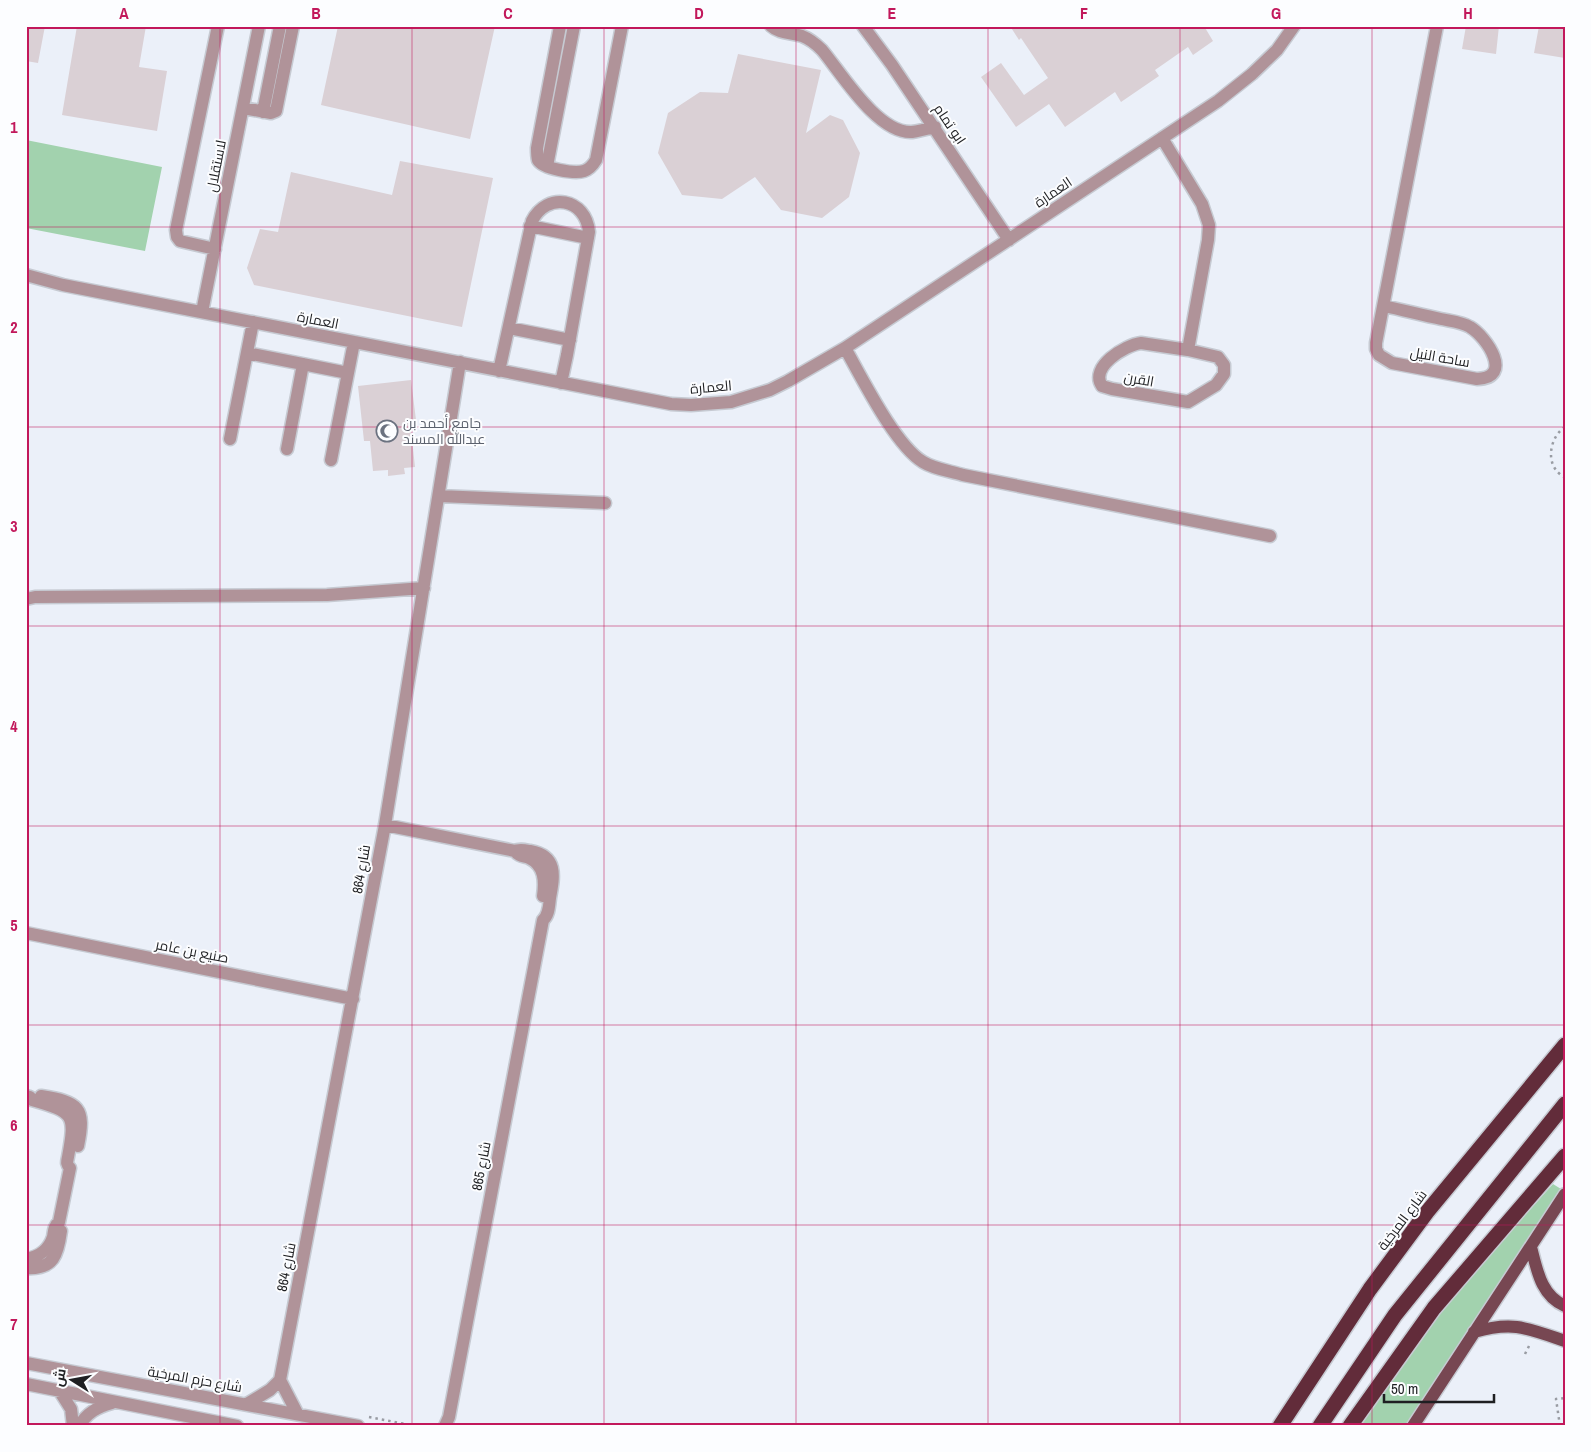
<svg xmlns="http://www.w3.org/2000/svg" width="1591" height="1452" font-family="'Archivo Narrow',Cairo,sans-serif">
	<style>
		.green { fill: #a2d2ae }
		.building { fill: #dad0d5 }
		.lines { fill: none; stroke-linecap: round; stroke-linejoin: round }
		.minor-casing { stroke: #c6cad2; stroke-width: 15 }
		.major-casing { stroke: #c6cad2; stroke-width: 15 }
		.highway-casing { stroke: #c6cad2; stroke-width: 18 }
		.path { stroke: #999ca3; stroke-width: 2.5; stroke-dasharray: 2.5 4; stroke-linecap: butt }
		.minor { stroke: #b09399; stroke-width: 12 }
		.major { stroke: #774752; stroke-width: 12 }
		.highway { stroke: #622c3a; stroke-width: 15 }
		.grid { fill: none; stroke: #c2185b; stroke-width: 1; stroke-opacity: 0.55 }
		.labels { text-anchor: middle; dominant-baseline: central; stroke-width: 4; stroke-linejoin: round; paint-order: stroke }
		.street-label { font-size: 14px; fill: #1e1f22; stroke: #fcfdff }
		.worship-label { font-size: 14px; fill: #5b616d; stroke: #fcfdff; text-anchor: start }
		.neatline { fill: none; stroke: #c2185b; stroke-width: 2 }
		.grid-label { font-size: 16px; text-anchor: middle; font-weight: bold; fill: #c2185b }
	</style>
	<rect width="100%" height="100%" fill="#ebf0f9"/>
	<path class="green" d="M26 140 162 167 145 251 26 228Z
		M1553 1184 1561 1189 1405 1426H1357L1448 1301Z"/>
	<path class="building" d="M26 26H45L38 63 26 61Z
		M77 26H146L139 67 167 71 157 131 62 115Z
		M338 26H495L470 139 321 105Z
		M1010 26H1204L1213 41 1193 55 1188 47 1155 70 1159 76 1121 102 1115 92 1065 127 1049 104 1016 127 981 77 1001 63 1024 95 1048 78 1021 38 1019 40Z
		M1466 26H1499L1496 54 1462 49Z
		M1539 26H1565V58L1534 53Z
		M738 54 821 70 806 133 830 115 843 120 860 153 849 197 822 218 781 210 755 177 722 199 682 195 658 153 668 113 700 92 728 93Z
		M400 161 493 178 462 327 254 285 247 268 260 229 278 232 291 172 392 195Z
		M411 380 416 420 410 421 415 467 404 468 405 474 388 476V470L373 471 370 441H364L358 386Z"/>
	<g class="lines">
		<g class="minor-casing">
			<path id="minor" d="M560 26 537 148C537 151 537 156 538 160 543 169 575 174 584 171 590 169 593 165 596 160L622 26
				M771 26C780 34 790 32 802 36 810 39 816 44 822 50 842 74 878 134 912 132 919 131 927 129 935 127
				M863 26 892 65 1009 240
				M243 108 271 113 276 111 293 26
				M263 112 280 26
				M1162 138 1202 204 1209 225 1208 240 1188 350
				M547 166 574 26
				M530 226 588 238
				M215 249 180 241 177 237 176 230 218 26
				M26 275 63 285 671 404 691 405 731 402 770 390 788 381 845 348 1218 101 1252 74 1277 50 1294 26
				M1384 306C1403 310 1422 315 1441 319 1450 321 1462 322 1470 327 1487 337 1514 378 1477 379L1392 363 1379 355 1376 349V343L1437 26
				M202 312 259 26
				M509 328 570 340
				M1141 343 1188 350 1218 357 1224 365V374L1216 385 1188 402 1112 389 1102 386C1089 367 1125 345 1141 343Z
				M845 348C862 378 895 445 923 462 934 469 950 471 963 475L1270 536
				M247 353 348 373
				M499 371 532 221C547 191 586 198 589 232L567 355 561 383
				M230 439 253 322
				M287 449 303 364
				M331 460 354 342
				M439 496 605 503
				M26 599 35 597 327 595 424 588
				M385 825 515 851C518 856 523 856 529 858 545 866 545 881 543 896
				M26 933 353 999
				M26 1096 30 1097 32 1100C74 1112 76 1114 68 1157 67 1162 66 1164 70 1168L59 1222C54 1226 54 1231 53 1237 49 1249 39 1257 26 1259
				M41 1096C79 1102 86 1107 78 1146
				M26 1268C54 1270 58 1254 61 1231
				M26 1363 358 1426
				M280 1380 297 1413
				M26 1384 237 1426
				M59 1390 71 1409 73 1426
				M247 1404 270 1390 280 1380 385 825 460 362
				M79 1426C87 1413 97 1407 112 1403
				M445 1426 449 1417 543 920C549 915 549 906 550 898 554 876 558 856 530 851 524 850 519 849 515 851"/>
		</g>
		<g class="major-casing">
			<path id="major" d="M1531 1247C1537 1270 1541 1296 1565 1306
				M1474 1332C1513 1321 1527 1328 1565 1341
				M1413 1426 1565 1194"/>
		</g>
		<g class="highway-casing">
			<path id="highway" d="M1280 1426 1370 1289 1427 1212 1565 1045
				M1320 1426 1395 1315 1565 1104
				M1350 1426 1434 1308 1565 1156"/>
		</g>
		<path class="path" d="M1565 427C1552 435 1546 457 1556 470 1558 473 1562 476 1565 478
			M1525 1354 1530 1344
			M369 1417 416 1426
			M1560 1426 1556 1399 1565 1398"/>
		<use href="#minor" class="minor"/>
		<use href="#major" class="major"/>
		<use href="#highway" class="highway"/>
	</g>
	<path class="grid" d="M220 26V1426M412 26V1426M604 26V1426M796 26V1426M988 26V1426M1180 26V1426M1372 26V1426M26 227H1565M26 427H1565M26 626H1565M26 826H1565M26 1025H1565M26 1225H1565"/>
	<defs>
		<g id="mosque-ring" transform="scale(1.125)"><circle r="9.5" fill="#fcfdff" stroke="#6b7280" stroke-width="1.5"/><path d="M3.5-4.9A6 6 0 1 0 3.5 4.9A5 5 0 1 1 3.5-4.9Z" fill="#6b7280"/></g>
	</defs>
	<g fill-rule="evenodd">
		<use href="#mosque-ring" x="387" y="431"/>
	</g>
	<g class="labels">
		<g class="street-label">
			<text transform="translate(950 124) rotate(56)">ابو تمام</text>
			<text transform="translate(216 166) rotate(-79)">لاستقلال</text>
			<text transform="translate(1053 192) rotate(-34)">العمارة</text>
			<text transform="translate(318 320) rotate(11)">العمارة</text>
			<text transform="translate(1440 357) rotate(10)">ساحة النيل</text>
			<text transform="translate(1139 379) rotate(10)">القرن</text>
			<text transform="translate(711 387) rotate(-5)">العمارة</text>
			<text transform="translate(361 869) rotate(-80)">شارع 864</text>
			<text transform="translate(192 951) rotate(11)">صنيع بن عامر</text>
			<text transform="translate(481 1166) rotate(-79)">شارع 865</text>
			<text transform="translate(1402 1220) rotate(-53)">شارع المرخية</text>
			<text transform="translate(286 1267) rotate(-79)">شارع 864</text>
			<text transform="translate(195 1379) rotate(10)">شارع حزم المرخية</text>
		</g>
		<g class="worship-label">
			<text x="403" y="423">جامع أحمد بن<tspan x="403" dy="16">عبدالله المسند</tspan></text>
		</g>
	</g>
	<rect width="1591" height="1452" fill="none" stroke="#fcfdff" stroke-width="55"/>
	<g transform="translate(72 1380) rotate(281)" stroke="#fcfdff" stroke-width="4" paint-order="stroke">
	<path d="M0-4L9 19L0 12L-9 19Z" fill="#1e1f22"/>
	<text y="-8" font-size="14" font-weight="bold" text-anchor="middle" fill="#1e1f22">ش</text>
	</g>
	<path d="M1384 1394v8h110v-8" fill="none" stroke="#1e1f22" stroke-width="2.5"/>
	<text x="1391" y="1394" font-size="15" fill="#1e1f22" stroke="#fcfdff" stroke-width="4" paint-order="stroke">50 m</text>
	<rect x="28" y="28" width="1536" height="1396" class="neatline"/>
	<g class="grid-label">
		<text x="124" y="19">A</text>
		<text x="316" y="19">B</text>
		<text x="508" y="19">C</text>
		<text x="699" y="19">D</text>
		<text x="892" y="19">E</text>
		<text x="1084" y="19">F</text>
		<text x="1276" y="19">G</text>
		<text x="1468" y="19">H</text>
		<text x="14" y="133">1</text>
		<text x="14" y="333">2</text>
		<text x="14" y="532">3</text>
		<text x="14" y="732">4</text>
		<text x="14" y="931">5</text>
		<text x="14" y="1131">6</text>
		<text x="14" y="1330">7</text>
	</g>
</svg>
